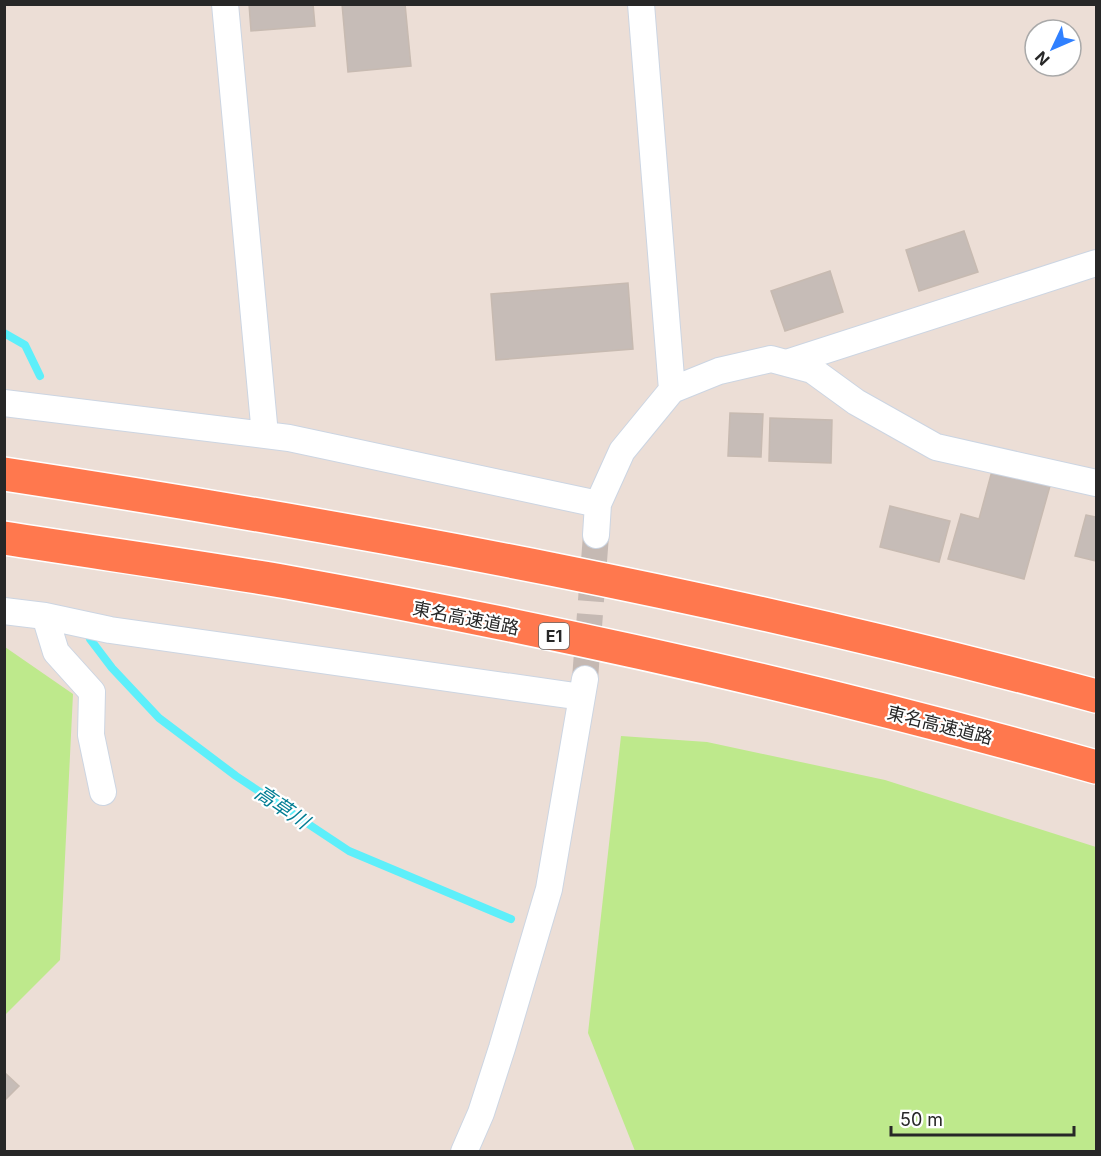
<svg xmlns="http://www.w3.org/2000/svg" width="1101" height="1156" font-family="Inter,'Noto Sans JP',sans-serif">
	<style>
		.green { fill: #bee98c }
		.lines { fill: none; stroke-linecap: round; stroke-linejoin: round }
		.stream { stroke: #5deffa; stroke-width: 8 }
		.building { fill: #c6bcb7; stroke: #c7bab1; stroke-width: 1.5 }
		.minor-tunnel { stroke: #c5b9b3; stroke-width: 26; stroke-dasharray: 26 13; stroke-linecap: butt }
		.minor-casing { stroke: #ccd5e2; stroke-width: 28 }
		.motorway-casing { stroke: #fff; stroke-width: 36 }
		.minor { stroke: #fff; stroke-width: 26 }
		.motorway { stroke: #ff784e; stroke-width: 33 }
		.labels { text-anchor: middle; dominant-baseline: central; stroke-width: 4.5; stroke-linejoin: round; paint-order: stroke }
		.shield { fill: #fff; stroke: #686868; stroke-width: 1.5 }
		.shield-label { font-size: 16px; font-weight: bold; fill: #272727 }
		.street-label { font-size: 18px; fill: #272727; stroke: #fff }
		.water-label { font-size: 20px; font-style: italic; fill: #027e94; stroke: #fff }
	</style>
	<rect width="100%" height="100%" fill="#ecded6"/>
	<path class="green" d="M5 647 73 694 60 960 5 1015Z
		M621 736 707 742 885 780 1096 847V1151H635L588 1033Z"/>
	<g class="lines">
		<path class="stream" d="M4 333 25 345 40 376
			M90 639 112 668 159 718 236 776 349 851 511 919"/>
	</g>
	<path class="building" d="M249 4H313L315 26 251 31Z
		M342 4H405L411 66 348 72Z
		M964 231 978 272 919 291 906 250Z
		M830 271 843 312 785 331 771 291Z
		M628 283 633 349 496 360 491 294Z
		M730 413 763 414 761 457 728 456Z
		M770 418 832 420 831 463 769 461Z
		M992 471 1050 486 1024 579 948 559 961 514 979 519Z
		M890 506 950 521 939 562 880 547Z
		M1086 515 1096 517V561L1075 556Z
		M4 1072 19 1086 4 1101Z"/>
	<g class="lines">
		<path class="minor-tunnel" d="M585 679 596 535"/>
		<g class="minor-casing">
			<path id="minor" d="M225 4 265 435
				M641 4 672 390
				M786 363 1096 263
				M4 403 289 438 598 504
				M596 535 598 504 622 451 672 390 719 371 771 359 812 370 856 402 936 447 1096 483
				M4 611 45 616 110 630 582 697
				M45 616 56 652 92 692 91 735 103 792
				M464 1152 481 1113 502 1048 549 889 585 679"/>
		</g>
		<g class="motorway-casing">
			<path id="motorway" d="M4 474C372 530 738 599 1096 696
				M4 538C99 553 193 566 287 582 559 631 831 692 1096 767"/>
		</g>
		<use href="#minor" class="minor"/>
		<use href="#motorway" class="motorway"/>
	</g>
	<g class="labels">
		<rect class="shield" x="539" y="623" width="30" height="26" rx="4.5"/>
		<g class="shield-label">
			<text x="554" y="636">E1</text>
		</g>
		<g class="street-label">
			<text transform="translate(466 618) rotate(11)">東名高速道路</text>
			<text transform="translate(940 725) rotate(14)">東名高速道路</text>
		</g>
		<g class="water-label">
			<text transform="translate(282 807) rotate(34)">高草川</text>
		</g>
	</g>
	<rect width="1101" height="1156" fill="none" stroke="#272727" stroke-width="12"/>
	<g transform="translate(1053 48) rotate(226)"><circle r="28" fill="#ffffff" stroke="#a9a9a9" stroke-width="1.5"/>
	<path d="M0-4.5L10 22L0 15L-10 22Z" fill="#3080ff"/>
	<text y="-9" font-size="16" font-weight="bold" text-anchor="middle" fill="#272727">N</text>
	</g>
	<path d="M891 1126v9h183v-9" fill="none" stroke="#272727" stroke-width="3"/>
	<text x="900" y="1126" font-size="18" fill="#272727" stroke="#ffffff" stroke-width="4.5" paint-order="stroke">50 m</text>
</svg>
